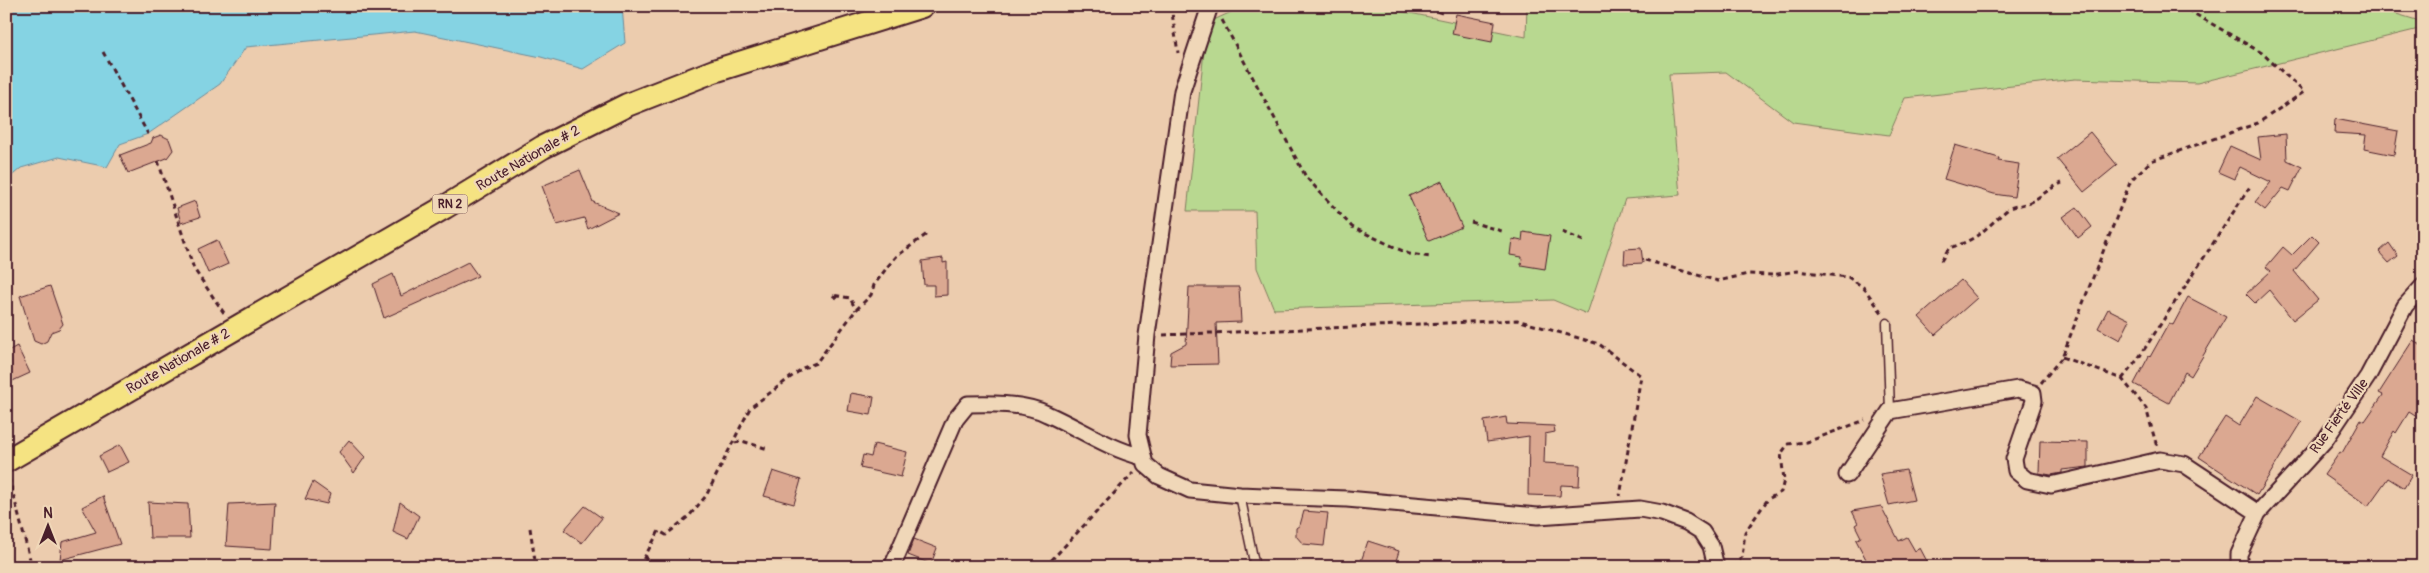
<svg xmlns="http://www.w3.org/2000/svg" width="2429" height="573" font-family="Pangolin,sans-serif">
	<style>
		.green { fill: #b8d890; stroke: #817c5e }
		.water { fill: #85d3e3; stroke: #6d8b99 }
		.building { fill: #dba891; stroke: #4a1f2b }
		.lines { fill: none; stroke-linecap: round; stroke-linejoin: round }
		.service-casing { stroke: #4a1f2b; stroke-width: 11 }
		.minor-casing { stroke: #4a1f2b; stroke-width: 19 }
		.primary-casing { stroke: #4a1f2b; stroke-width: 26 }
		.path { stroke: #4a1f2b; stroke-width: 3; stroke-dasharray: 5 4; stroke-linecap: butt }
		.service { stroke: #f0d7b8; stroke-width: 8 }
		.minor { stroke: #f0d7b8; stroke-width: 15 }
		.primary { stroke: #f5e382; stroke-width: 22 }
		.labels { text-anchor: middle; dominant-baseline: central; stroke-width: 4.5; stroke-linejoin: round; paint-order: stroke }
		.shield { fill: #f0d7b8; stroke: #7c5655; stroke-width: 1 }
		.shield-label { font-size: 12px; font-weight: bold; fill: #4a1f2b }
		.street-label { font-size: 14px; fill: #4a1f2b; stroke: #f0d7b8 }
	</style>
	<rect width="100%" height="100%" fill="#ecccae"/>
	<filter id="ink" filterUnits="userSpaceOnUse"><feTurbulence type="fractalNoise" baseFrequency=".02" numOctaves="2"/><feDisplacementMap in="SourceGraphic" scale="10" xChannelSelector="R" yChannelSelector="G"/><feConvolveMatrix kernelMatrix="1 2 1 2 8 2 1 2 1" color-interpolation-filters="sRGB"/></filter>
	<g filter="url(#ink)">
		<path class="green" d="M1281 6H1376L1526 37 1527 6H2370L2423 22V28L2197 83 2075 79 1905 98 1889 135 1793 122 1726 72 1669 74 1680 195 1625 199 1587 314 1553 300 1274 309 1257 268 1255 211H1187L1207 23 1238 9Z"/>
		<path class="water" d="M6 6H622L625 43 583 69 541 57 415 31 246 47 220 84 148 134 120 144 107 167 59 157 21 168 6 181Z"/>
		<path class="building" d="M1456 14 1495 22 1492 42 1452 34Z
			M2335 119 2398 131 2394 155 2364 149 2366 135 2334 133Z
			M2090 132 2117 165 2084 192 2057 159Z
			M2286 134 2287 160 2302 167 2290 191 2283 188 2265 210 2255 202 2271 182 2240 167 2234 179 2218 172 2230 146 2261 160 2258 137Z
			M161 135 169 139 173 150 167 158 128 173 120 155 151 143 153 138Z
			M1955 145 1999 158 1998 161 2019 164 2014 197 1994 194 1944 179Z
			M580 170 593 202 619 213 588 229 584 218 557 225 542 186Z
			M1442 181 1462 227 1429 241 1409 196Z
			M195 201 200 217 181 223 177 208Z
			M2077 207 2092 227 2078 238 2063 217Z
			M1523 232 1550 236 1545 269 1521 265 1522 257 1510 255 1512 239 1522 241Z
			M2312 235 2319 242 2294 271 2318 300 2293 320 2269 290 2255 303 2246 294 2271 271 2266 267 2283 247 2292 255Z
			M217 240 228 264 208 273 198 249Z
			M2389 243 2398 256 2389 263 2379 252Z
			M1641 248 1643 263 1624 264 1625 249Z
			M943 258V263L947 262V295L934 296V285H924L922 261Z
			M468 262 478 276 384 318 373 284 393 274 401 296Z
			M1961 280 1977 298 1935 335 1919 317Z
			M50 286 63 324 59 329 51 332 47 341 41 344 34 341 20 296Z
			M1189 287H1239L1241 322 1216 323 1218 364 1170 365 1171 352 1186 344Z
			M2188 297 2226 317 2191 376 2185 372 2169 403 2134 384 2149 356 2150 357 2169 323 2173 325Z
			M2108 309 2130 320 2120 340 2098 328Z
			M2413 340 2423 346V421L2409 412 2396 433 2394 431 2380 456 2412 475 2404 488 2388 478 2368 506 2324 475 2340 452 2342 453 2361 419 2365 421 2383 395 2379 393Z
			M17 346 30 373 6 384V352Z
			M851 393 874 397 871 415 848 411Z
			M2257 396 2302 422 2257 495 2199 457 2225 417 2239 426Z
			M1506 417 1507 424 1554 426 1555 432 1545 434 1544 463 1580 465 1579 486 1561 485 1560 496 1528 495 1529 436 1487 442 1484 421Z
			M349 440 365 457 354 473 339 452Z
			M2040 441 2088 442V467L2062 470V473L2051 475 2039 473Z
			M874 444 907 452 901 477 860 468 863 455 871 457Z
			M120 445 129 462 107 472 99 456Z
			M1906 470 1914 500 1889 505 1880 474Z
			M773 471 801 480 794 504 764 496Z
			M313 482 330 494 327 504 305 499Z
			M103 496 120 544 60 560 62 542 96 532 82 507Z
			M148 502 188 504 190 538H150Z
			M275 502 272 549 226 546 229 504Z
			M400 502 419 516 408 539 393 532Z
			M585 506 602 518 582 543 564 530Z
			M1881 506 1899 541 1907 537 1915 551 1920 548 1930 567H1870L1856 540 1861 537 1855 525 1858 523 1852 511Z
			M1304 511 1328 513 1324 546 1303 544 1296 536V528L1300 525Z
			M914 539 937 548 931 564 908 555Z
			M1368 541 1399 551 1394 567H1359Z"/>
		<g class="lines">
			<g class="service-casing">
				<path id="service" d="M1887 323 1890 411
					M1240 495 1255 567"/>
			</g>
			<g class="minor-casing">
				<path id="minor" d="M1210 6 1182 91 1147 335 1138 435 1145 464 1159 476 1190 490 1240 495 1347 499 1538 516 1640 509 1662 513 1686 522 1702 532 1711 546 1716 567
					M1847 475 1890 411 2018 389 2033 393 2034 401 2014 459 2016 471 2027 480 2051 485 2160 460 2184 464 2258 513
					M892 567 955 420 968 404C992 403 1025 403 1047 414 1079 428 1107 448 1142 457
					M2239 567V554L2258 513 2325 440 2368 376 2405 306 2423 286"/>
			</g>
			<g class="primary-casing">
				<path id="primary" d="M6 461 445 207 543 147 627 105 714 71 922 6"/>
			</g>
			<path class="path" d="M1171 6 1178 53
				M1421 6 1442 13
				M1222 20 1306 177 1352 227 1409 254 1431 257
				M103 52 148 134
				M158 161 194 269 224 313
				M1471 222 1505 232
				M1562 232 1586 242
				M1645 260 1718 281 1748 274 1772 275 1797 271 1848 277 1863 287 1883 314
				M1941 261 1949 248C1980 239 1984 229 2007 210 2012 206 2019 206 2025 204 2038 200 2047 189 2062 183
				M837 298 832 295 850 298 856 310
				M1163 335 1517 320 1599 344 1641 376 1620 496
				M2062 357 2122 379 2146 408 2157 447
				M2122 379 2138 359 2251 185
				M2041 383 2062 357 2131 180 2151 161 2258 123 2304 92 2262 53 2181 6
				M735 443 742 441 768 449
				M9 478 32 567
				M530 528 536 567
				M646 556 647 567
				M639 567 659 531 666 535 690 515 706 496 750 408 803 368 816 363 856 310 871 295 874 285 888 266 897 256 927 234
				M1045 567 1134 472
				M1733 567 1742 557 1745 532 1768 499 1781 492 1784 480 1781 454 1788 444 1807 442 1865 420"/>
			<use href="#service" class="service"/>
			<use href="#minor" class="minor"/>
			<use href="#primary" class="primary"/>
		</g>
	</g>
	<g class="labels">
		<rect class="shield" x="432.5" y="194.5" width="35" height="19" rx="4"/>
		<g class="shield-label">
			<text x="450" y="204">RN 2</text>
		</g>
		<g class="street-label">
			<text transform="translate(528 158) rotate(-30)">Route Nationale # 2</text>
			<text transform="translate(178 361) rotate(-30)">Route Nationale # 2</text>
			<text transform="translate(2339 416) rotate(-54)">Rue Fierté Ville</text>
		</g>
	</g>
	<rect width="2429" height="573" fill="none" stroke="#f0d7b8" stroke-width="25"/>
	<rect x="12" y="12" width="2404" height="548" fill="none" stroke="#4a1f2b" stroke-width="2" filter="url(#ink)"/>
	<g transform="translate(48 526)" stroke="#f0d7b8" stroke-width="4" paint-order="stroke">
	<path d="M0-4L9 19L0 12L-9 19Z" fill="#4a1f2b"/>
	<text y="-8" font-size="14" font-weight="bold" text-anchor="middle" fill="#4a1f2b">N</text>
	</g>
</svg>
